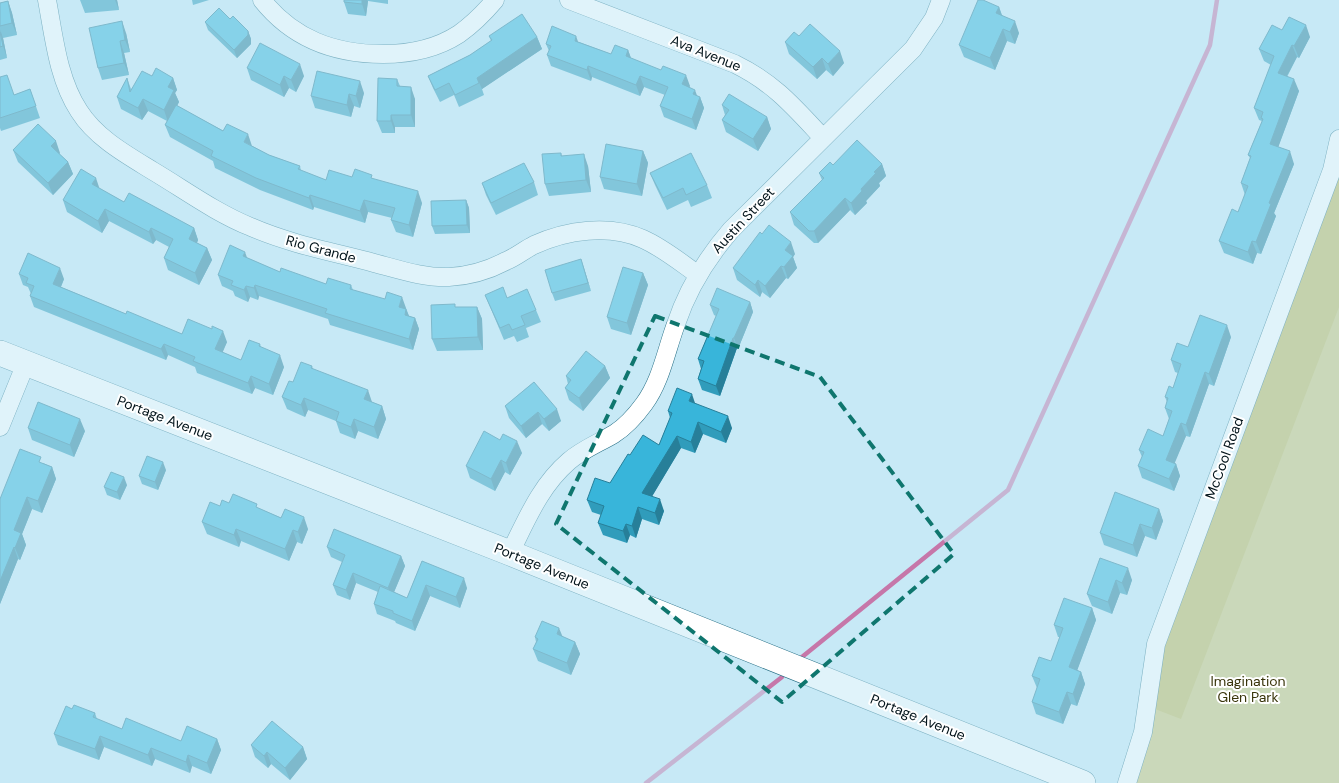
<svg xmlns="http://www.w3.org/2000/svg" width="1339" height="783" font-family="'DM Sans',sans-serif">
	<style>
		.green { fill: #cec471 }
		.forest { fill: #c1b555 }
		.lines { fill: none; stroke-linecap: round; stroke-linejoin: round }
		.stream { stroke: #c677a9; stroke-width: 4.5 }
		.street-casing { stroke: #256e85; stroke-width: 19 }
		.secondary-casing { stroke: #256e85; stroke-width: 26 }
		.street { stroke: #fff; stroke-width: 18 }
		.secondary { stroke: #fff; stroke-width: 25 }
		.wall { fill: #309cbb }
		.shaded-wall { fill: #277f99 }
		.building { fill: #38b5da; stroke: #277f99 }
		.marked { fill: none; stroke: #0f766e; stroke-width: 4; stroke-dasharray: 10 6; stroke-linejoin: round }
		.labels { text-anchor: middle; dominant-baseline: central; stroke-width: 4; stroke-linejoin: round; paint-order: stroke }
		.street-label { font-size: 14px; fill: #011219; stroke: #fff }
		.park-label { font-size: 14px; fill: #39340a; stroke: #fff }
	</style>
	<rect width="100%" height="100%" fill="#c7e9f6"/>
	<path class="green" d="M1339 173V783H1131L1155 709Z"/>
	<path class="forest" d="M1339 173V307L1181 719 1155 709 1162 650Z"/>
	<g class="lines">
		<path class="stream" d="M802 657 1008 490 1210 45 1217 0
			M646 783 782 677"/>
		<g class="street-casing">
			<path id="street" d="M47 0C54 37 58 79 79 111 96 138 127 155 153 171 185 190 216 213 251 227 290 244 333 252 374 263 398 269 423 278 449 277 468 276 489 270 506 261 516 257 524 250 534 245 567 230 609 224 643 239 663 248 680 262 697 274
				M262 0C293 39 334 54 383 54 410 54 436 49 459 34 473 24 484 13 495 0
				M569 0 735 64C774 83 794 107 823 138
				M0 427 26 363
				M510 553C527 519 540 486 569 461 583 449 599 443 614 434 625 427 636 415 644 404 661 381 666 351 676 324 688 288 706 259 731 230L913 49 934 18 941 0
				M1127 783 1143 732 1156 644 1332 170 1339 139"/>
		</g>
		<g class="secondary-casing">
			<path id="secondary" d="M0 353 510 553 1083 783"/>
		</g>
		<use href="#street" class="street"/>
		<use href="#secondary" class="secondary"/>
	</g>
	<path class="wall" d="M80 0H117L119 10 85 13Z
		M192 0H209L193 5Z
		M344 0H388V4L368 1 366 16 348 14 344 2Z
		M8 1 12 13 17 35 3 38 7 58 0 60V3Z
		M999 7 1002 15 1019 33 1015 44 1007 41 995 70 964 57 959 45Z
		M230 19 248 31 251 39V44L237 58 208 30 205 22Z
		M1282 30 1310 37 1299 58 1297 57 1287 77 1299 91 1278 147 1294 164 1274 213 1276 216 1261 254 1257 253 1253 264 1224 253 1219 241 1238 212 1245 195 1241 183 1250 158 1248 155 1262 121 1259 120 1254 108 1271 65 1264 61 1259 49Z
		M126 33 130 52 124 53 129 75 102 80 98 68Z
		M489 36 537 37 542 49 482 89 484 95 459 107 454 95 440 102 433 88 428 76 470 55 491 41Z
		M799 36 844 63 833 76 826 70 817 79 789 54 785 42Z
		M579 42 611 54 628 50 631 58 690 86 689 87 697 96 700 97 704 108 696 130 664 117 660 106 665 95 644 87 640 96 592 77 591 81 551 66 547 55 549 51 546 44Z
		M247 68 304 76 296 92 289 88 284 97 251 80Z
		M152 76 173 78 177 90 175 93 179 102 177 106 252 146 269 155 300 166 301 171 326 180 352 177 373 179 422 203 413 237 396 232 391 220 392 218 368 212 365 223 314 207 313 210 260 190 215 168 213 161 170 137 165 125 167 121 148 111 142 120 121 109 117 97 127 78 131 89Z
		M0 77 14 95 30 89 40 118 1 131 0 128Z
		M397 79 400 86 415 99V127H395V133H382L377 121Z
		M364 93 360 108 354 106 351 117 315 108 311 96Z
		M722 105 767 117 771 129 758 151 726 132 722 120 725 115Z
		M13 150 60 153 59 154 68 162 73 174 53 195 18 162Z
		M643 151 648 163 642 196 604 189 600 177Z
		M561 153 562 156 588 166 591 192 549 196 545 184Z
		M882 164 886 176 879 183 880 186 866 201 867 203 855 215 850 210 818 243H814L794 225 790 212 822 180 819 173 833 165Z
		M650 173 707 185 712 198 691 207 688 200 667 210 655 185Z
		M534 182 538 195 496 215 486 195 482 183Z
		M100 189 124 202 194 228 198 240 197 243 207 248 212 260 199 285 168 270 164 258 169 247 156 240 153 244 109 221 102 233 67 212 63 200Z
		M466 200 469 208 470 233 435 234 432 226Z
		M795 254 793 257 797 268 788 279 786 278 770 298 762 292 760 297 737 280 733 268Z
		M247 258 280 272 326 284 351 285 353 290 406 308 409 316 415 318 419 329 413 350 330 325 328 319 259 296 258 300 250 297 248 302 235 296 233 291 222 286 218 275Z
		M581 259 591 291 555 301 552 293Z
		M643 273 648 285 631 335 611 329 607 317Z
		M19 274 64 279 61 287 126 314 182 334 227 342 222 352 241 360 260 344 261 347 284 367 273 395 255 388 252 394 197 373 195 367 168 355 166 360 34 307 30 296 31 294 28 287 23 285Z
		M485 295 507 298 536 310 541 322 526 328 529 337 517 342 514 336 504 340Z
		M750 302 753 312 738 349 737 348 720 396 702 390 698 379 701 369 698 359 716 316 714 315 710 305Z
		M456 307H477L482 319 483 350 437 351 432 339Z
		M1231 337 1214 386 1209 384 1190 437 1186 436 1174 463 1176 464 1180 476 1174 491 1142 478 1138 466 1142 457 1139 450 1163 436 1169 419 1165 408 1167 402 1165 397 1173 388 1178 373 1175 372 1171 360 1188 347Z
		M312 366 313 369 372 402 382 406 386 419 378 439 358 431 355 439 340 433 336 421 308 410 305 417 287 409 282 397 293 382Z
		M605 366 610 378 583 411 569 400 565 388 568 384 566 376Z
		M534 382 561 421 549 431 542 424 526 438 509 418 505 406Z
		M695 403 732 428 726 443 703 434 695 453 681 448 652 496 664 511 659 525 642 519 636 538 630 535 627 543 603 535 598 523 601 515 592 512 587 500 610 483 630 455 659 445 670 418 668 411Z
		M28 428 85 431 74 457 32 440Z
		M500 440 522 453 510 475 505 472 495 491 470 478 466 466Z
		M43 463 52 467 56 479 42 513 32 509 22 534 26 545 20 560 18 559 0 604V499Z
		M166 470 158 490 142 484 139 476Z
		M127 485 120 500 107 495 104 487Z
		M229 503 258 508 308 529 302 544 297 542 289 561 241 541 239 547 207 534 202 522 220 506Z
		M1159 509 1163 521 1156 540 1145 536 1137 557 1104 545 1100 533Z
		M327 547 401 556 405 566 394 592 407 598 422 561 467 588 460 608 430 596 415 631 396 623 395 621 377 614 374 604 378 592 356 583 350 600 337 595 333 585 342 562 331 557Z
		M1100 558 1132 580 1127 595 1120 593 1112 614 1092 606 1087 594Z
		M1092 608 1096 620 1077 670 1081 672 1085 684 1077 706 1071 704 1063 724 1036 714 1032 702 1037 688 1032 676 1051 661 1060 637H1058L1054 625Z
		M535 637H562L575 642 580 654 571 675 538 661 533 649 536 642Z
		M72 709 95 713 97 719 122 729 181 741 217 739 221 750 211 774 192 766 190 773 155 759 152 766 104 747 99 760 58 745 54 734Z
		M251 745 303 747 307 759 290 780 271 764 268 768 255 757Z"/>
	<path class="shaded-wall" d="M115 0H117L119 10Z
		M362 0H367L368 1 366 16 362 4Z
		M8 1 12 13 17 35 12 23Z
		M999 7 1003 19 996 13Z
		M122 21 126 33 130 52 125 40Z
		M1015 21 1019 33 1015 44 1010 32Z
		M1306 25 1310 37 1299 58 1294 46Z
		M0 29 3 38 7 58 3 46Z
		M1003 29 1007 41 995 70 990 58Z
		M248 31 251 39V44L237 58 234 50Z
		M576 36 580 47 575 41Z
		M537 37 542 49 482 89 477 78Z
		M120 41 124 53 129 75 124 63Z
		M1292 45 1297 57 1282 85 1278 73Z
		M628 50 632 61 626 56Z
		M840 51 844 63 833 76 828 64Z
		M822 58 826 70 817 79 813 67Z
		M300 64 304 76 296 92 291 80Z
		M588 66 592 77 591 81 587 70Z
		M686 75 690 86 686 95 682 84Z
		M284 76 289 88 284 97 280 85Z
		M640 76 644 87 640 96 636 85Z
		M173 78 177 90 175 93 179 102 168 122 164 110 168 87Z
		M1294 79 1299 91 1275 156 1270 144Z
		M360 81 364 93 360 108 356 96Z
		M411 87 415 99V127L411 115Z
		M695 90 699 101 693 94Z
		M349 94 354 106 351 117 347 105Z
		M700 97 704 108 696 130 692 119Z
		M143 99 148 111 142 120 138 108Z
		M391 115 395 127V133L391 121Z
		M767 117 771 129 758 151 753 139Z
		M248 134 252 146 244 142Z
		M56 141 60 153 55 158 51 146Z
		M643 151 648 163 642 196 637 184Z
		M1290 151 1294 164 1274 213 1276 216 1261 254 1256 242 1269 203Z
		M584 154 588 166 591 192 586 180Z
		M68 162 73 174 53 195 48 183Z
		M882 164 886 176 879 183 880 186 866 201 867 203 855 215 851 203 874 172Z
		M96 178 100 190 92 184Z
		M418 191 422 203 413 237 409 225Z
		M310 195 314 207 313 210 309 198Z
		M845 198 850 210 818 243 814 231Z
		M364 200 368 212 365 223 360 211Z
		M466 200 469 208 470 233 467 225Z
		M105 209 109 221 102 233 98 221Z
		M151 228 156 240 153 244 149 232Z
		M194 228 198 240 193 251 189 239Z
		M1252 241 1257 253 1253 264 1248 252Z
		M791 242 795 254 793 257 797 268 788 279 784 267 785 250Z
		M207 248 212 260 199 285 195 273Z
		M245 252 249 263 243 256Z
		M581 259 584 268 591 291 588 283Z
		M781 266 786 278 770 298 765 286Z
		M60 268 64 279 57 296 53 284Z
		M643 273 648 285 631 335 627 323Z
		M758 280 762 292 760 297 755 285Z
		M255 285 259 296 258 300 254 288Z
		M246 286 250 297 248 302 244 290Z
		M402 297 406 308 403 319 399 307Z
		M750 302 753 312 738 349 734 338Z
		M477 307 482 319 483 350 478 337Z
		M406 309 411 321 405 315Z
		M415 318 419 329 413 350 409 339Z
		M1227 325 1231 337 1214 386 1209 374Z
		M223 331 227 342 219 361 215 349Z
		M733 338 737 348 720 396 716 386Z
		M164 344 168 355 166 360 161 349Z
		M280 355 284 367 273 395 269 384Z
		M605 366 610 378 583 411 579 398Z
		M1205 372 1209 384 1190 437 1186 425Z
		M251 376 255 388 252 394 248 383Z
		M368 390 372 402 369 411 364 399Z
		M692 394 696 406 689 401Z
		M304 398 308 410 305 417 301 405Z
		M382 406 386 419 378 439 374 427Z
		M557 409 561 421 549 431 544 419Z
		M538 412 542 424 526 438 521 426Z
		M728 416 732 428 726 443 721 432Z
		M80 419 85 431 74 457 70 445Z
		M354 419 358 431 355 439 351 427Z
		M698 422 703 434 695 453 691 442Z
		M1181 423 1186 436 1171 472 1166 460Z
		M677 436 681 448 647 505 642 493Z
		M517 441 522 453 510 475 506 463Z
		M501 460 505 472 495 491 491 479Z
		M163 462 166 470 158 490 155 482Z
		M1176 464 1180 476 1174 491 1169 479Z
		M52 467 56 479 42 513 38 501Z
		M124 477 127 485 120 500 117 492Z
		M27 497 32 509 22 534 26 545 20 560 15 548 14 530Z
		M660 499 664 511 659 525 655 513Z
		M638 507 642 519 636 538 632 526Z
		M1159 509 1163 521 1156 540 1152 528Z
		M304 517 308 529 302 544 298 532Z
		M626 524 630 535 627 543 623 531Z
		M1140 524 1145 536 1137 557 1133 545Z
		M236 529 241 541 239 547 234 535Z
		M293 530 297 542 289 561 285 549Z
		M14 547 18 559 0 604V581Z
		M401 556 405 566 392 597 388 588Z
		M1128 568 1132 580 1127 595 1122 583Z
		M353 573 356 583 350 600 346 590Z
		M464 578 467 588 460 608 456 597Z
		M1116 580 1120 593 1112 614 1108 602Z
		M426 585 430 596 415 631 412 621Z
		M1092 608 1096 620 1074 679 1069 667Z
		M559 628 564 640 557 634Z
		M575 642 580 654 571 675 567 663Z
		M1081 672 1085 684 1077 706 1073 694Z
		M1067 692 1071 704 1063 724 1059 712Z
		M100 736 104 747 99 760 95 749Z
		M217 739 221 750 211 774 207 763Z
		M303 747 307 759 290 780 285 768Z
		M151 748 155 759 152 766 148 755Z
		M267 752 271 764 268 768 264 756Z
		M188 755 192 766 190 773 186 762Z"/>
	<path class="building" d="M344 0H362V4L344 2Z
		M978 0H983L999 7 996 13 1015 21 1010 32 1003 29 990 58 959 45Z
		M8 1 12 23 0 26V3Z
		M219 8 230 19 233 16 248 31V35L234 50 205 22Z
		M522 14 537 37 477 78 479 83 455 95 449 83 435 90 428 76 470 55 492 40 489 36Z
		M1289 17 1306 25 1294 46 1292 45 1278 73 1294 79 1270 144 1290 151 1269 203 1271 204 1256 242 1252 241 1248 252 1219 241 1232 209 1238 212 1248 186 1241 183 1251 156 1248 155 1263 119 1261 118 1263 112 1254 108 1274 56 1259 49 1272 25 1282 30Z
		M122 21 125 40 120 41 124 63 98 68 89 28Z
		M810 24 840 51 828 64 822 58 813 67 785 42 794 32 799 36Z
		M552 26 576 36 575 41 611 54 615 45 628 50 626 56 661 70 663 66 686 75 682 84 695 90 693 94 700 97 692 119 660 106 668 87 640 76 636 85 588 66 587 70 547 55 551 46 546 44Z
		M0 32 3 46 0 47Z
		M260 43 300 64 291 80 284 76 280 85 247 68Z
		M156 68 173 78 168 87 174 90 164 110 143 99 138 108 117 97 127 78 130 92 142 71 152 76Z
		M317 71 360 81 356 96 349 94 347 105 311 96Z
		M7 75 14 95 30 89 36 106 0 118V77Z
		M378 78 397 79V86L411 87V115H391V121H377Z
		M729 94 767 117 753 139 722 120 729 110 722 105Z
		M176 105 223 131 227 124 248 134 244 142 269 155 300 166 298 169 326 180 329 170 352 177 355 169 372 175 371 178 418 191 409 225 391 220 395 208 364 200 360 211 310 195 309 198 256 178 211 156 213 151 165 125Z
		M38 124 56 141 51 146 68 162 48 183 13 150Z
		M857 140 882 164 874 172 876 173 861 189 862 191 851 203 845 198 814 231H809L790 212 824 178 819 173 830 162 833 165Z
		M606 144 643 151 637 184 600 177Z
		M561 153V156L584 154 586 180 545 184 542 154Z
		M691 153 707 185 686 195 683 188 663 198 650 173Z
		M524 163 534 182 491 203 482 183Z
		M81 169 96 178 92 184 124 202 129 193 194 228 189 239 207 248 195 273 164 258 173 239 151 228 149 232 105 209 98 221 63 200Z
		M466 200 467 225 432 226 431 201Z
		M769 225 791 242 785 250 793 256 784 267 781 266 765 286 758 280 755 285 733 268 760 232 762 234Z
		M230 245 245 252 243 256 280 272 281 268 326 284 328 278 351 285 350 289 385 299 387 292 402 297 399 307 406 309 405 315 415 318 409 339 325 313 327 309 255 285 254 288 246 286 244 290 231 285 233 281 218 275Z
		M28 253 60 268 53 284 126 314 127 311 182 334 188 319 212 329V326L223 331 215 349 241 360 249 340 260 344 259 346 280 355 269 384 251 376 248 383 193 361 195 357 164 344 161 349 30 296 34 286 26 283 28 278 19 274Z
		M581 259 588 283 552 293 545 270Z
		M623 267 643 273 627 323 607 317Z
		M503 287 507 298 527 289 536 310 521 316 525 325 512 330 509 324 500 328 485 295Z
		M717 288 750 302 734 338H733L716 386 698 379 704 361 698 359 719 309 710 305Z
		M455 304V307H477L478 337 432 339 431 305Z
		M1200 315 1227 325 1209 374 1205 372 1186 425 1181 423 1166 460 1176 464 1169 479 1138 466 1144 452 1139 450 1148 429 1163 436 1172 411 1165 408 1168 398 1165 397 1169 386 1173 388 1181 364 1171 360 1177 343 1188 347Z
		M586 351 605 366 579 398 565 388 571 380 566 376Z
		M301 362 312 366 311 368 368 390 364 399 382 406 374 427 354 419 351 427 336 421 339 412 304 398 301 405 282 397 289 381 293 382Z
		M534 382 557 409 544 419 538 412 521 426 505 406Z
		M677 388 692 394 689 401 728 416 721 432 698 422 691 442 677 436 642 493 660 499 655 513 638 507 632 526 626 524 623 531 598 523 604 506 587 500 595 478 610 483 628 454 630 455 643 435 659 445 672 413 668 411Z
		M38 402 80 419 70 445 28 428Z
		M484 431 500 440 503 434 517 441 506 463 501 460 491 479 466 466Z
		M20 449 41 457 39 462 52 467 38 501 27 497 14 530 21 533 15 548 14 547 0 581V499Z
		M147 456 163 462 155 482 139 476Z
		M111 472 124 477 117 492 104 487Z
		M1115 492 1159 509 1152 528 1140 524 1133 545 1100 533Z
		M233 494 257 504 256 507 281 518 285 509 304 517 298 532 293 530 285 549 236 529 234 535 202 522 210 502 220 506 222 500 229 503Z
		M334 529 401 556 388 588 353 573 346 590 333 585 345 555 327 547Z
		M1100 558 1128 568 1122 583 1116 580 1108 602 1087 594Z
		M422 561 464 578 456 597 426 585 412 621 393 613V611L374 604 380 586 407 598Z
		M1064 598 1092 608 1069 667 1081 672 1073 694 1067 692 1059 712 1032 702 1040 679 1032 676 1039 657 1051 661 1063 628 1054 625Z
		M542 621 559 628 557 634 575 642 567 663 533 649 538 639 535 637Z
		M74 705 95 713 93 717 122 729 126 718 181 741 187 726 217 739 207 763 188 755 186 762 151 748 148 755 100 736 95 749 54 734 66 706 72 709Z
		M272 721 303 747 285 768 267 752 264 756 251 745Z"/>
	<path d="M0 0H1339V783H0ZM655 316 820 377 954 554 782 702 556 524Z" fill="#c7e9f6" fill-opacity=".55" fill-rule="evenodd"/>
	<path class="marked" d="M655 316 820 377 954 554 782 702 556 524Z"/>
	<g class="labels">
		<g class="street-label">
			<text transform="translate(706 53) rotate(22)">Ava Avenue</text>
			<text transform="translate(743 220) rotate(-47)">Austin Street</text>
			<text transform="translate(321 249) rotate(15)">Rio Grande</text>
			<text transform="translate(165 418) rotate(21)">Portage Avenue</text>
			<text transform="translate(1224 458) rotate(-70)">McCool Road</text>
			<text transform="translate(542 566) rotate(22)">Portage Avenue</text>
			<text transform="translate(918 717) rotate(22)">Portage Avenue</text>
		</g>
		<g class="park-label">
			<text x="1248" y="681">Imagination<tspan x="1248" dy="16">Glen Park</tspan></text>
		</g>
	</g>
</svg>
